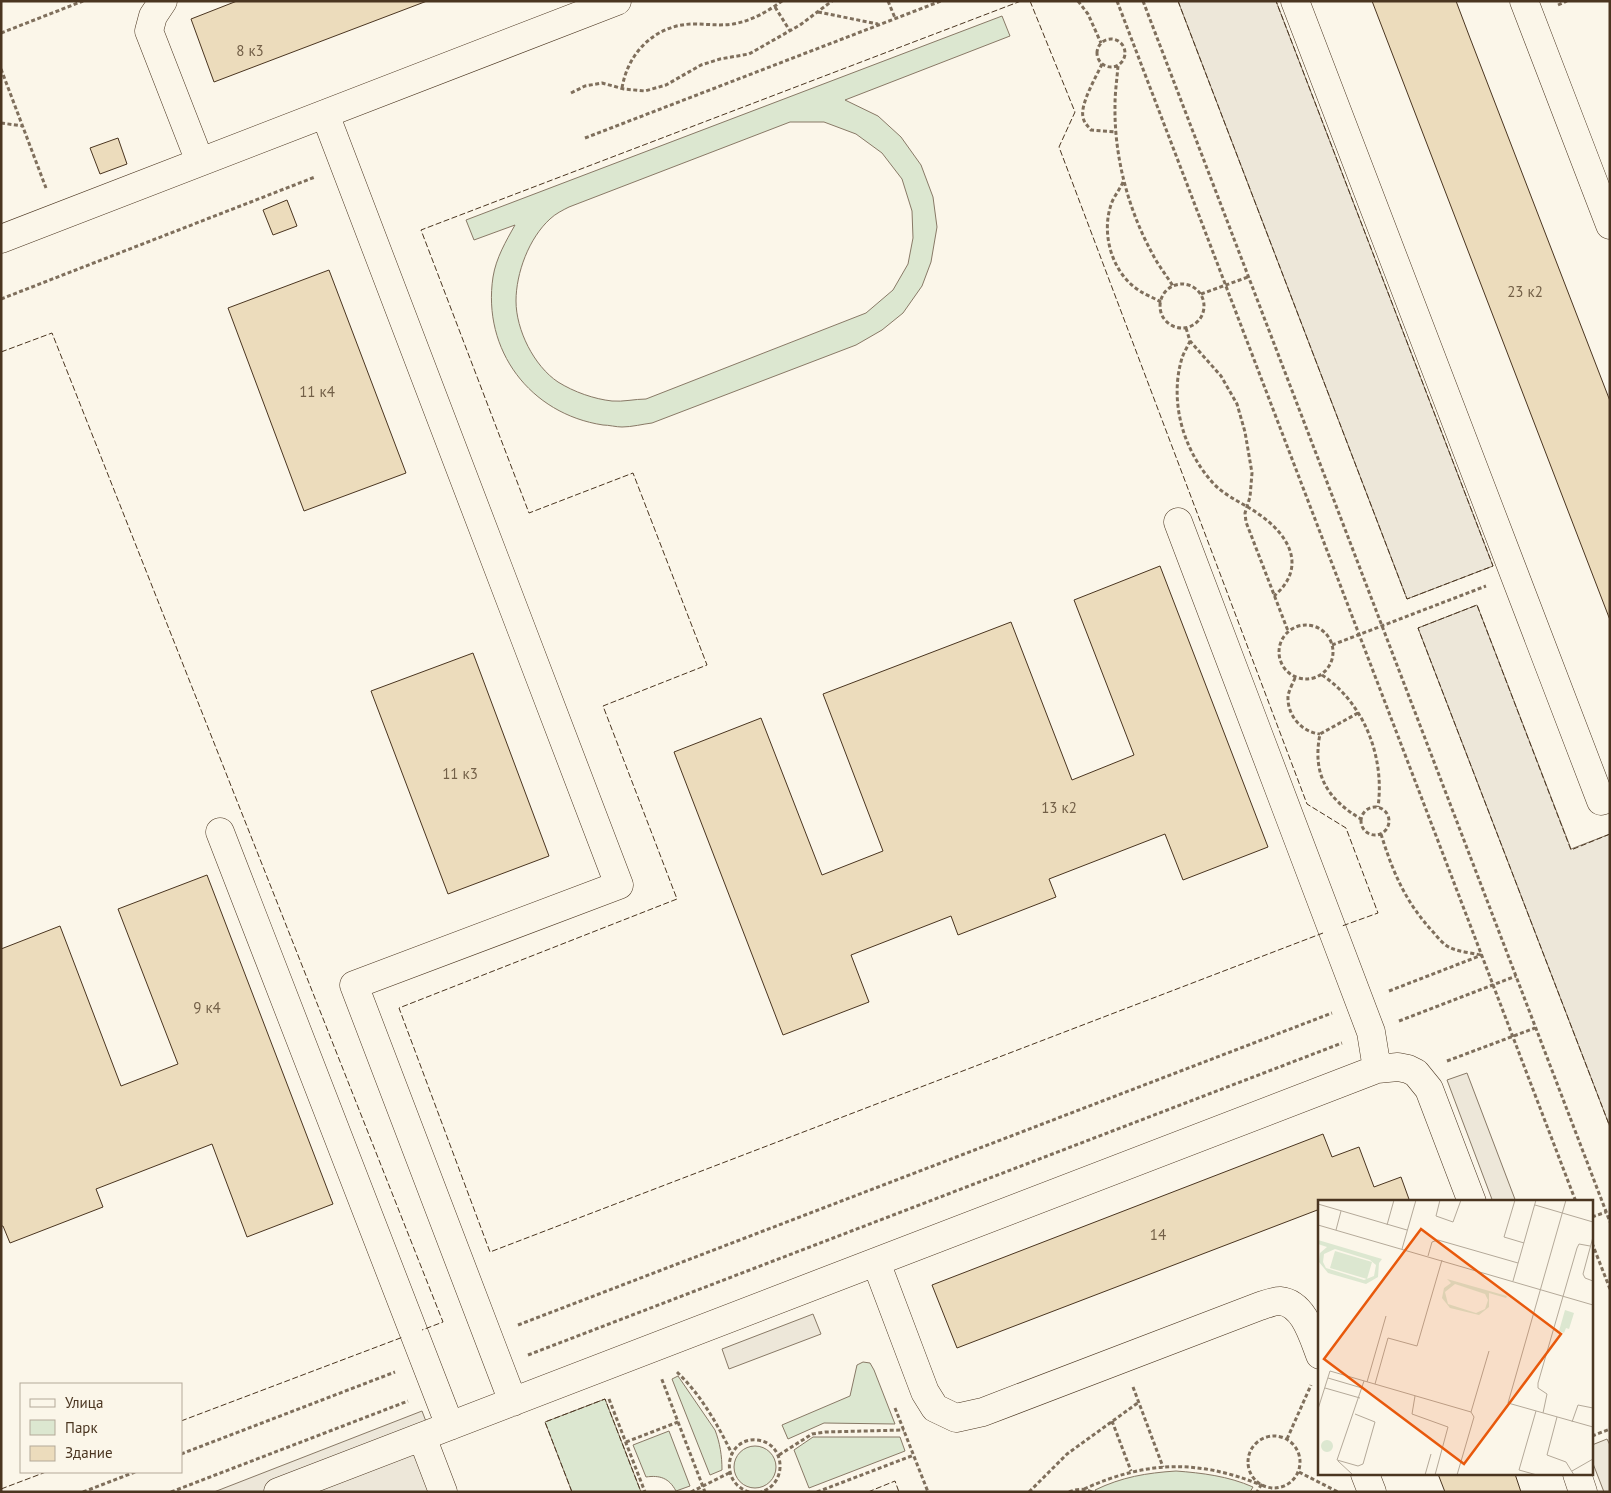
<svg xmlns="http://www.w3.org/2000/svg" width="1611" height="1493" font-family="'PT Sans',sans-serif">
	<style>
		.green { fill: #dce7d0; stroke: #887966; fill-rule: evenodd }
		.parking { fill: #ede7d9; stroke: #887966 }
		.building { fill: #ecdcbc; stroke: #4a3520 }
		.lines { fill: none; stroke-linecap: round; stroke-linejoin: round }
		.minor-casing { stroke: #4a3520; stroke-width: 29 }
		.path { stroke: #7f6f5c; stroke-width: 3; stroke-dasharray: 4 2.5; stroke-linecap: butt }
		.minor { stroke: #fbf6e9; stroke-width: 28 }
		.fence { stroke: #4a3520; stroke-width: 1; stroke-dasharray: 6 2.5; stroke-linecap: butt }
		.labels { text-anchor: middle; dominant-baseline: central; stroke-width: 4; stroke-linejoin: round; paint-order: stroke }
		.number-label { font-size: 15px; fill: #725f47 }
		.inset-road { fill: none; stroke: #b4a999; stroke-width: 1 }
		.view { fill: #e8590c; fill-opacity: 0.15; stroke: #e8590c; stroke-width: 2.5 }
		.inset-edge { fill: none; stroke: #4a3520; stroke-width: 2.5 }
	</style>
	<rect width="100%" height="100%" fill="#fbf6e9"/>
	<path class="green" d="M1002 16 1010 36 845 100 878 116 901 137 921 165 933 197 937 227 931 262 922 286 903 313 882 330 856 345 652 423C643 424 632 427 622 427 616 427 609 425 603 425 530 414 482 350 493 277 496 258 506 241 515 225L474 240 466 220ZM790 122H824L856 134 882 153 902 179 912 211 913 238 908 264 893 290 866 313 646 399C635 399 623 402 612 401 594 399 574 392 558 382 534 366 516 330 516 301 516 273 529 238 550 219 555 214 563 210 569 207Z
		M863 1362 870 1363 874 1370 895 1424 824 1423 788 1439 782 1425 850 1396 857 1365Z
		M678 1376 715 1430C720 1443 722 1456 722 1470L710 1475 672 1379Z
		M605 1399 641 1492H572L545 1422Z
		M669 1431 690 1486 676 1491C669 1478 660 1475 646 1477L633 1445Z
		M813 1437H900L905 1451 809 1488 794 1450Z
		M734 1467a21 21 0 1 1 42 0a21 21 0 1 1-42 0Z
		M1176 1471C1202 1473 1228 1476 1253 1487L1250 1492H1097L1095 1490C1122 1477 1146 1473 1176 1471Z"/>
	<path class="parking" d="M1178 1H1276L1493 566 1407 599Z
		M1477 605 1571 849 1610 834V1127L1418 628Z
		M1467 1073 1516 1202H1493L1447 1080Z
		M813 1314 821 1334 729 1369 722 1349Z
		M422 1411 453 1492H214Z
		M1607 1439 1610 1445V1492H1604L1592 1461V1445Z"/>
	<path class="building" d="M237 1H427L214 82 191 19Z
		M1372 1H1456L1470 38 1610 401V620Z
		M118 138 127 164 100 174 90 148Z
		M287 200 297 226 273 235 263 210Z
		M329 270 406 473 304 511 228 308Z
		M1160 566 1268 847 1183 880 1165 834 1049 879 1056 897 958 935 951 916 851 955 869 1002 783 1035 674 752 761 718 822 875 883 851 823 694 1011 622 1072 780 1134 755 1074 600Z
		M473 653 549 856 448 894 371 691Z
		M207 875 333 1204 247 1237 212 1144 96 1189 103 1207 10 1243 3 1226H1V949L60 926 121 1086 178 1064 118 909Z
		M1323 1134 1332 1157 1359 1147 1374 1187 1401 1177 1410 1202H1320V1209L957 1348 932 1285Z
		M1438 1474H1515L1521 1492H1445Z"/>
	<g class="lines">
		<g class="minor-casing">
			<path id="minor" d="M163 1 153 16 149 31 200 162
				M1295 1 1601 801 1610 798
				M1524 1 1610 225
				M325 114 619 885 354 985 513 1402
				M1 239 617 1
				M1178 522 1371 1032 1377 1069
				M220 832 450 1426
				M876 1262 925 1392 935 1408 956 1418 983 1412 1260 1306C1266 1304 1274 1301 1280 1301 1304 1303 1313 1337 1320 1355
				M422 1437 443 1492
				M1365 1474 1372 1492
				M1577 1474 1583 1492
				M278 1492 1377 1069 1398 1067 1408 1069 1416 1073 1429 1089 1472 1202"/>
		</g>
		<path class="path" d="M888 1 895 18
			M1078 1 1088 14 1101 43
			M1117 1 1576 1202
			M1143 1 1610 1222
			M1558 5 1567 1
			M775 7 790 31
			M818 12 878 24
			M1 33 83 1
			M1097 53a14 14 0 1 1 28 0a14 14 0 1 1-28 0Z
			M1102 64C1096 77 1080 104 1083 117 1084 123 1088 126 1091 130L1116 132
			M1118 66C1117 79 1115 92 1115 105 1114 156 1128 209 1152 253 1158 265 1166 275 1173 286
			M1 69 46 188
			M622 88C628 52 656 24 694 24 707 24 719 26 733 24 751 21 767 12 782 1
			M571 93 585 86 602 83 624 89 645 91 666 85 701 65 720 59 749 54 800 25 832 1
			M1 123 23 126
			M585 138 941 1
			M1123 182C1120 189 1115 195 1112 202 1100 233 1112 274 1140 291 1146 295 1154 298 1161 302
			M1160 306a22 22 0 1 1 44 0a22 22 0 1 1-44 0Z
			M1201 294 1248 277
			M1 299 315 177
			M1186 328 1190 341 1221 376 1237 404 1245 432 1252 473 1250 497 1245 513 1246 522 1288 631
			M1190 341C1188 346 1184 352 1182 358 1169 401 1183 450 1213 483 1227 498 1244 503 1260 515 1290 536 1307 568 1274 596
			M1279 652a27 27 0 1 1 54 0a27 27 0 1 1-54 0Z
			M1332 645 1486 586
			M1322 675C1364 703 1385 757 1378 807
			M1295 678C1293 683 1289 690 1288 696 1287 715 1301 732 1320 734
			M1358 713 1320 734C1312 774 1327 799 1361 819
			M1361 821a14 14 0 1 1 28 0a14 14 0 1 1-28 0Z
			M1381 834C1393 873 1406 903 1434 933 1438 938 1445 946 1451 948 1460 952 1472 953 1481 955
			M1389 991 1482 955
			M1399 1021 1516 976
			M1447 1061 1535 1028
			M1592 1217 1606 1212
			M1592 1243 1610 1289
			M518 1325 1332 1013
			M528 1355 1342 1043
			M677 1372C701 1395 718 1425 732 1454
			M1133 1387 1163 1467
			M609 1399 645 1492
			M895 1408 928 1492
			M1112 1421 1131 1471
			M678 1422 705 1492
			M1248 1462a26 26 0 1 1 52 0a26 26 0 1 1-52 0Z
			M1592 1436 1610 1429
			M1287 1439 1311 1385
			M626 1442 678 1422 661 1377
			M181 1454 395 1372
			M779 1455 812 1434 825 1432 904 1430
			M1299 1472 1338 1492
			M1084 1489C1146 1461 1197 1459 1261 1485L1257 1492
			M83 1492 135 1472
			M171 1492 408 1401
			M691 1492 729 1473
			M749 1492C718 1482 726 1437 757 1440 786 1443 788 1484 761 1492
			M817 1492 914 1455
			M1029 1492 1067 1454 1139 1402
			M1069 1492C1077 1489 1083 1488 1092 1492"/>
		<use href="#minor" class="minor"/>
		<path class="fence" d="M1021 1 421 230 529 513 633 473 707 665 603 706 677 899 399 1008 490 1252 1323 933
			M1030 1 1075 112 1059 147 1307 804 1346 828 1378 913 1342 926
			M1178 1 1407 599 1493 566 1276 1
			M1 352 52 333 443 1322 422 1330
			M1610 834 1571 850 1477 605 1418 628 1610 1127
			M181 1421 403 1337
			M1 1489 46 1472
			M572 1492 545 1422 605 1399 641 1492
			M868 1492 895 1481 899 1492"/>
	</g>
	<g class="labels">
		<g class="number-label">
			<text x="250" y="50">8 к3</text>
			<text x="1525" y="291">23 к2</text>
			<text x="317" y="391">11 к4</text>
			<text x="460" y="773">11 к3</text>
			<text x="1059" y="807">13 к2</text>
			<text x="207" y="1007">9 к4</text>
			<text x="1158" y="1234">14</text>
		</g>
	</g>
	<g transform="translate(1318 1200)">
		<rect width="275" height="275" fill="#fbf6e9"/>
		<path d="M0 40 64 59 61 63 60 77 48 84 10 73 1 62 2 53 9 47 0 44ZM17 49 52 60 58 65 56 76 46 80 8 68 5 62 6 54ZM17 51 54 62 49 79 12 68ZM129 79 189 96 188 98 171 93V107L161 115 132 108 124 98 126 88 133 83ZM137 84 167 94 170 100 167 109 158 113 130 104 127 92ZM247 110 256 113 251 129 248 128 246 133 241 131ZM3 246a6 6 0 1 1 12 0a6 6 0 1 1-12 0Z" fill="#dce7d0" fill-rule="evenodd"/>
		<path class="inset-road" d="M122 0 118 16 135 22 143 0M197 0 186 37 206 43M248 0 190 203 275 227M0 4 89 30M217 5 275 22M0 25 275 105M69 25 76 0M18 30 23 11M275 37 265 74 267 78 275 81M84 49 98 0M110 56 114 42 120 40 200 63M195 81 218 0M10 178 44 188M49 182 68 116M57 184 70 138 99 146 124 60M7 188 42 198M97 196 94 214 130 227 117 275M0 209 12 171 153 212 156 217 139 275M218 211 201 270 219 275M153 212 171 151M225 213 229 194 220 188V183L259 48 261 44 272 46M239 217 229 255 248 262 256 275M254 222 260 205 275 208M19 260 40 266 45 264 57 222 37 214M19 260 46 181M20 261 35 275M254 271 275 259M107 275 113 254"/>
		<path class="view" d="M103 29 243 134 146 264 6 159Z"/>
		<rect width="275" height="275" class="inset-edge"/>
	</g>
	<rect width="1611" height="1493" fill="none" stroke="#4a3520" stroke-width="5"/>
	<rect x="20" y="1383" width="162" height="90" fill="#fbf6e9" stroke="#b4a999"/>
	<rect x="30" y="1399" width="25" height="8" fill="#fbf6e9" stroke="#b4a999"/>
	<text x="65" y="1408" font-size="15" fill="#4a3520">Улица</text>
	<rect x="30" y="1420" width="25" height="15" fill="#dce7d0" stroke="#b4a999"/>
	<text x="65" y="1433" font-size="15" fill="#4a3520">Парк</text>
	<rect x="30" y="1446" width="25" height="15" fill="#ecdcbc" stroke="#b4a999"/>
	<text x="65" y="1458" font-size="15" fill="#4a3520">Здание</text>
</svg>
